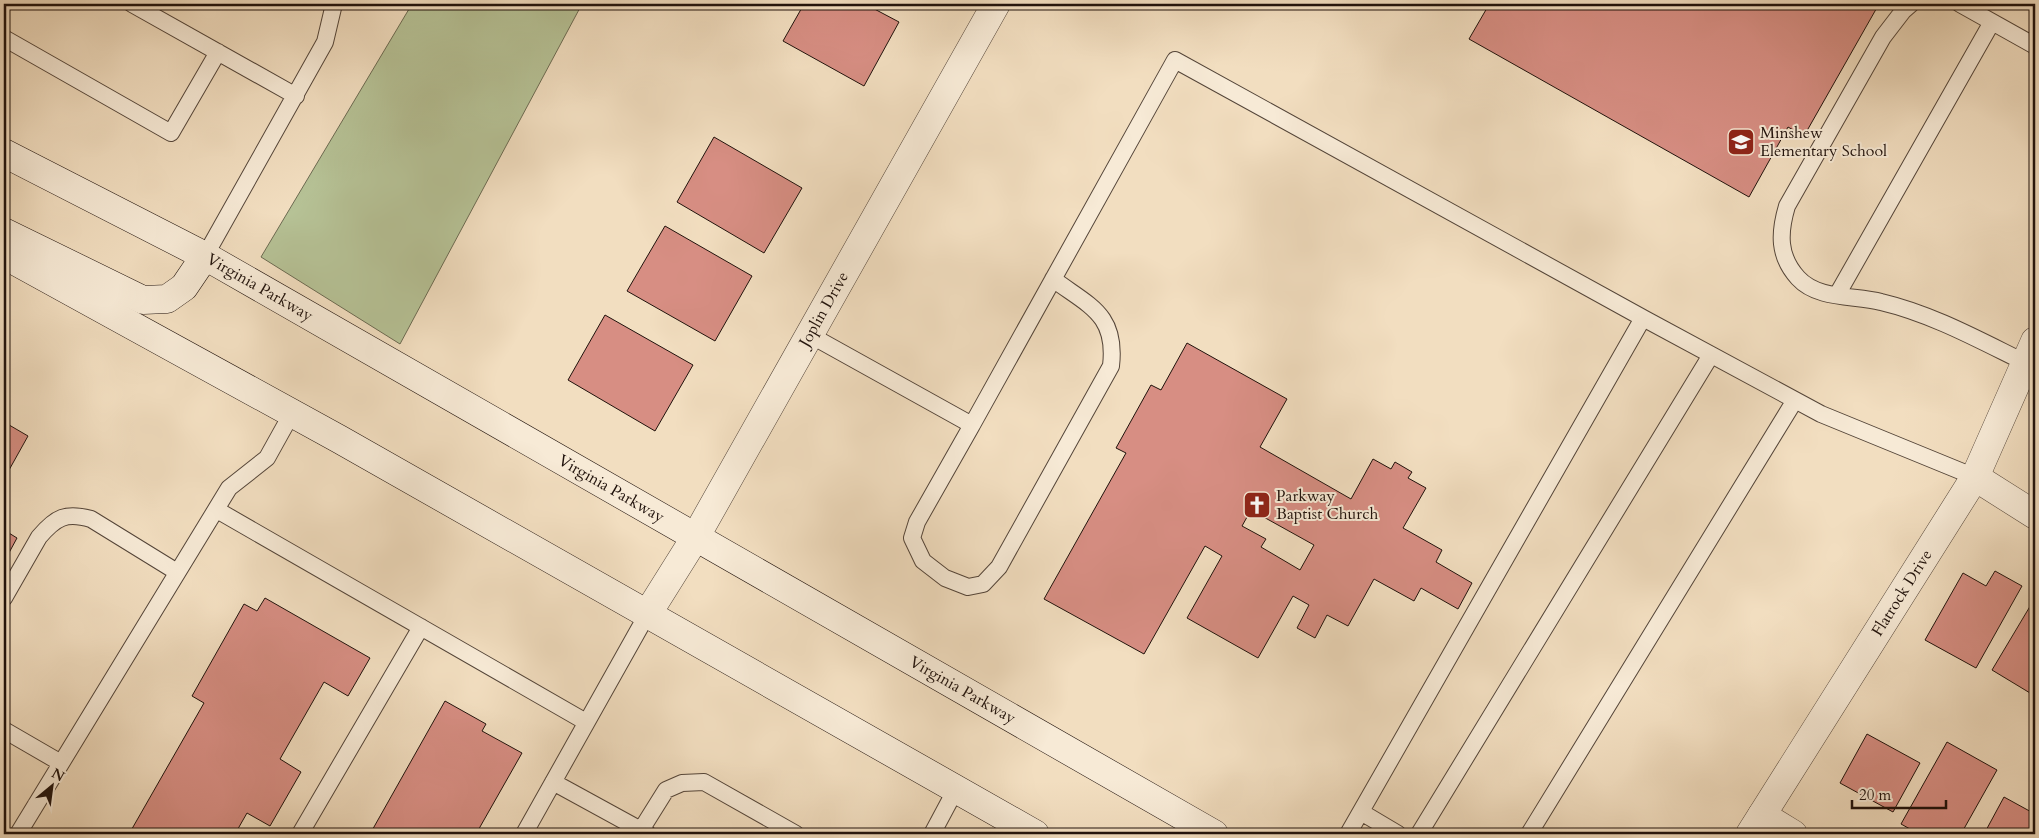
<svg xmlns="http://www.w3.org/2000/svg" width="2039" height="838" font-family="Cardo,serif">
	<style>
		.green { fill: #b6c296; stroke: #6b6a51 }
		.building { fill: #d78e83; stroke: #20120c; fill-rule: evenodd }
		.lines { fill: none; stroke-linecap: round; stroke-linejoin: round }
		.lane-casing { stroke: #544539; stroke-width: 18 }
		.street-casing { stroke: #544539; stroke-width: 29 }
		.secondary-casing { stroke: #20120c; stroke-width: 29 }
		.lane { stroke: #f7ead6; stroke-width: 16 }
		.street { stroke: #f7ead6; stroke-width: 28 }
		.secondary { stroke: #f7ead6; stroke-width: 28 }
		.labels { text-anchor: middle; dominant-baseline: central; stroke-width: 4; stroke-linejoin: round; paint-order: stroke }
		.poi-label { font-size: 16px; fill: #20120c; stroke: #f7ead6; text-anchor: start }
		.street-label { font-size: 16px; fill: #20120c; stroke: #f7ead6 }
	</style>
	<rect width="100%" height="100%" fill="#f2dec0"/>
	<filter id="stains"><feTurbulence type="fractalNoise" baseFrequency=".004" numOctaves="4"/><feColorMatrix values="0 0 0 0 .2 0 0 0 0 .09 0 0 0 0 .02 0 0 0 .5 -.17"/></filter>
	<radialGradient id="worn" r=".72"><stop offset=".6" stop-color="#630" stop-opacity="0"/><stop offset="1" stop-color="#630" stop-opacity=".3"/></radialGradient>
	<path class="green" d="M412 4H582L400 344 261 257Z"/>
	<path class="building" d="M804 4H865L899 22 864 86 783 41Z
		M1479 4H1879L1804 136 1788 127 1749 197 1469 39 1487 8Z
		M714 137 802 188 764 253 677 202Z
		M665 226 752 276 715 341 627 291Z
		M605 315 693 365 655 431 568 380Z
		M1187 343 1287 399 1260 447 1351 499 1373 459 1391 469 1395 462 1412 472 1408 478 1426 488 1403 528 1442 550 1436 562 1472 583 1458 609 1421 588 1414 601 1374 579 1348 626 1327 615 1315 638 1297 628 1309 605 1293 596 1258 658 1187 618 1222 556 1205 546 1144 654 1044 599 1126 453 1116 448 1151 385 1161 390ZM1251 510 1314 545 1300 570 1261 547 1266 539 1242 526Z
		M4 422 28 436 4 479Z
		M4 530 17 538 4 562Z
		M1995 571 2022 586 1976 668 1925 640 1963 573 1986 586Z
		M265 598 370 658 348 696 324 682 280 759 301 772 270 826 247 813 235 834H129L204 703 192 696 244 604 257 611Z
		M2035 598V696L1992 670Z
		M445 701 486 724 482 731 522 753 476 834H370Z
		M1867 734 1920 763 1893 812 1840 783Z
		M1947 742 1997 770 1961 834H1919L1901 824Z
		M2004 797 2035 814V834H1984Z"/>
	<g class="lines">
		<g class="lane-casing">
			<path id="lane" d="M132 4 296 96
				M1911 4 1903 11 1883 37 1787 206C1779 233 1778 256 1798 278 1818 300 1855 295 1881 302 1932 314 1979 340 2026 363
				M1960 4 2035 46
				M4 38 171 133 218 52
				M205 256 325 42 334 4
				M1837 295 1992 22
				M1643 318 1821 414 1975 477
				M810 335 972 425 1175 60 1643 318 1348 834
				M972 425 917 522 912 538 923 561 945 578 968 587 983 584 999 567 1111 366C1117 314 1089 306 1053 279
				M217 510 586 722
				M4 598 39 537C56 517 66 512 91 519L177 572
				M4 730 61 763
				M553 782 648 834
				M1361 812 1398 834
				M641 830 666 790 682 783 704 782 796 834
				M18 834 229 488 267 458 292 413
				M300 834 421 627
				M524 834 648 613
				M932 834 956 789
				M1419 834 1711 355
				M1529 834 1795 400"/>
		</g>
		<g class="street-casing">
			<g id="street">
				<path d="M1975 477 2035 515"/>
				<path id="s1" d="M648 613 695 538 996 4"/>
				<path d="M1762 815 1793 834"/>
				<path id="s2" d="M1750 834 1975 477 2035 341"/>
			</g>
		</g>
		<g class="secondary-casing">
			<g id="secondary">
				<path id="s3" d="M4 153 205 256 1214 834"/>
				<path d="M4 232 143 300 167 299 184 287 205 256"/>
				<path d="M4 255 339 439 1035 834"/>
			</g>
		</g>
		<use href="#lane" class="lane"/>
		<use href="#street" class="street"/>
		<use href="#secondary" class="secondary"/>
	</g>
	<defs>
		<g id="school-square" transform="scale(1.4375)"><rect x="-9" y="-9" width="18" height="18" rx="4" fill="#8f2418" stroke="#f7ead6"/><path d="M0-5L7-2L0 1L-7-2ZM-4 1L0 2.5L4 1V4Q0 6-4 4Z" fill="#fff"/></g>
		<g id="church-square" transform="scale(1.4375)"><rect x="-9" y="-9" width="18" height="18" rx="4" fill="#8f2418" stroke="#f7ead6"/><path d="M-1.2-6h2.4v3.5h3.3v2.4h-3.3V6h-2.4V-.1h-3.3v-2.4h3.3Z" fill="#fff"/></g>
	</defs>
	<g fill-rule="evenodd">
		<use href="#school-square" x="1741" y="142"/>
		<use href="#church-square" x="1257" y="505"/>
	</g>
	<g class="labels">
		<g class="poi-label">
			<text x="1760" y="133">Minshew<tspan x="1760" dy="18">Elementary School</tspan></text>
			<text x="1276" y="496">Parkway<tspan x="1276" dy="18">Baptist Church</tspan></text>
		</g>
		<g class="street-label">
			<text stroke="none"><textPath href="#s3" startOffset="289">Virginia Parkway</textPath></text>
			<text stroke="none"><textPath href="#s1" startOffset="351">Joplin Drive</textPath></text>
			<text stroke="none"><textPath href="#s3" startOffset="694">Virginia Parkway</textPath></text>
			<text stroke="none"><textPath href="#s2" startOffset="285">Flatrock Drive</textPath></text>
			<text stroke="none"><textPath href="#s3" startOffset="1099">Virginia Parkway</textPath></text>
		</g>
	</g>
	<rect width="2039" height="838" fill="none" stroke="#f2dec0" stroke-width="20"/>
	<rect x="5" y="5" width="2029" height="828" fill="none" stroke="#20120c" stroke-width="2.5"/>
	<rect x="10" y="10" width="2019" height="818" fill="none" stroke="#20120c"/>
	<g transform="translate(52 786) rotate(29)" stroke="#f7ead6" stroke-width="4" paint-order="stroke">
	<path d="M0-4L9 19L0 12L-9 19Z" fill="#20120c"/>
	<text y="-8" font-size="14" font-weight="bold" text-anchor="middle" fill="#20120c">N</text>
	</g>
	<path d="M1852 800v8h94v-8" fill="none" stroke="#20120c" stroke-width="2.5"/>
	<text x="1859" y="800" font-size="15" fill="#20120c" stroke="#f7ead6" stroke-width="4" paint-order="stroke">20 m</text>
	<rect width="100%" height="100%" filter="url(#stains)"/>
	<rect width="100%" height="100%" fill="url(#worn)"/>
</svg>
